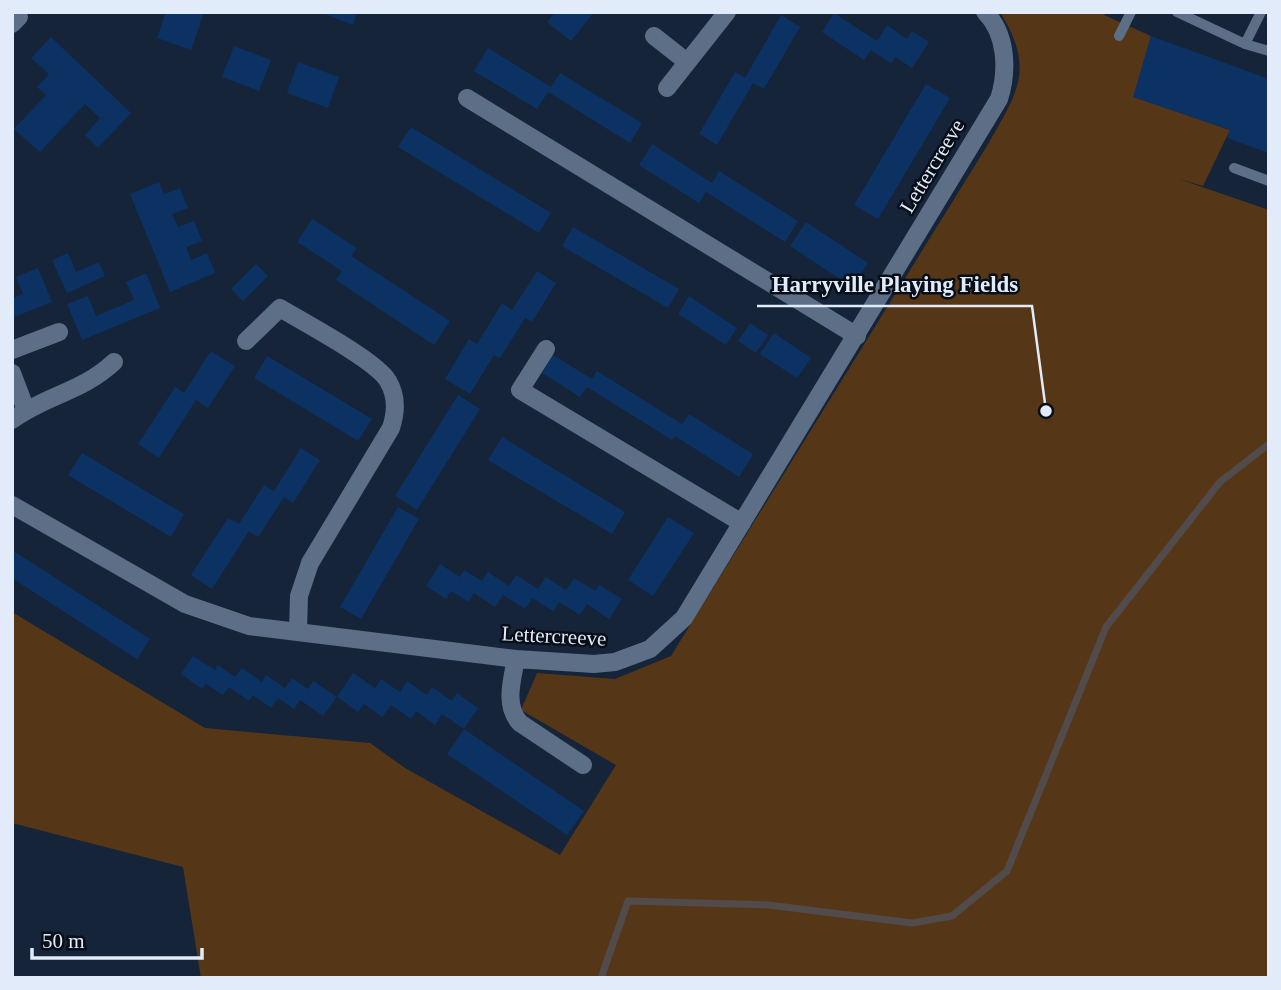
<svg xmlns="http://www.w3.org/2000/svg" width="1281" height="990" font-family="Georgia,serif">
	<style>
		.green { fill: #553718 }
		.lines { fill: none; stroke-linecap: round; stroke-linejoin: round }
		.stream { stroke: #524b4b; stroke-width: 7 }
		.building { fill: #0b3263 }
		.lane { stroke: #5d6f87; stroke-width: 10 }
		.street { stroke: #5d6f87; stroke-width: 18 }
		.labels { text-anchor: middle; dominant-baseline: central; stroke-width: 5; stroke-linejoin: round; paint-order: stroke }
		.street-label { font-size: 21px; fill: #e1ebf9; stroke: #070e17 }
		.leader { fill: none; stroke: #e1ebf9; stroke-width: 2.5 }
		.callout-dot { fill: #e1ebf9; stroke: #070e17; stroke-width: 2.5 }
		.callout-label { font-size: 23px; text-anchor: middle; font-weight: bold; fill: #e1ebf9; stroke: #070e17; stroke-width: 5; stroke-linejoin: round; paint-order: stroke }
	</style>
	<rect width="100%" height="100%" fill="#152439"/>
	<path class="green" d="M1000 12H1105L1104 15 1151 36 1134 97 1230 130 1203 186 1176 178 1269 210V978H201L183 867 12 823V612L205 728 370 743 405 768 560 855 616 765 521 710 537 673 615 679 671 656 987 146C1017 93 1036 70 1000 12Z"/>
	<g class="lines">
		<path class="stream" d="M601 978 628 901 769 905 912 923 952 916 1007 871 1106 627 1220 482 1269 444"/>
	</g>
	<path class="building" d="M166 12H204L191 50 157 38Z
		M320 12H357L353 25Z
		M555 12H594L571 41 547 22Z
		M834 13 877 41 887 25 907 39 912 31 929 42 912 68 895 57 891 63 871 50 864 60 822 32Z
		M781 15 800 27 764 89 753 83 717 145 699 134 735 72 745 78Z
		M1151 36 1269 79V153L1227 138 1230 130 1133 97Z
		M51 37 131 113 98 148 85 135 100 118 85 104 40 152 14 129 46 95 37 87 49 74 31 58Z
		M234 46 271 60 259 91 222 77Z
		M488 48 551 87 560 73 642 123 630 143 548 92 537 109 474 71Z
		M298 62 339 77 328 108 287 93Z
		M926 84 950 98 878 219 854 205Z
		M411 127 551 213 539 233 398 147Z
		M652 144 712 183 719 171 798 221 785 242 706 192 699 203 639 165Z
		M159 182 164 194 180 188 188 208 172 214 178 227 194 221 202 241 186 247 191 260 207 253 215 273 170 292 130 194Z
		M312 219 357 248 351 256 450 321 434 345 336 280 342 271 297 242Z
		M806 222 868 263 852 287 790 246Z
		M573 227 679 289 668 308 562 246Z
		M68 253 76 272 99 262 105 276 67 293 52 260Z
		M256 264 268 276 243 301 231 289Z
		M38 268 52 302 12 318V298L23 294 16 277Z
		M537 271 556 283 532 322 525 318 500 358 494 355 470 394 445 379 469 339 477 344 502 303 512 310Z
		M146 273 160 308 82 340 67 304 88 296 96 316 134 300 126 282Z
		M689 296 737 328 726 345 678 314Z
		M750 323 768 335 756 353 738 341Z
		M774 333 811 358 797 378 760 354Z
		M211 351 235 366 208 408 196 400 159 458 138 444 175 387 184 393Z
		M553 355 592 379 597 371 682 424 689 414 753 454 739 477 675 436 672 440 587 387 580 397 542 373Z
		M267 356 372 419 358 441 254 378Z
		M458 395 480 409 417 510 395 496Z
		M502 437 625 512 612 534 488 460Z
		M301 448 320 460 293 503 284 497 258 537 249 531 212 589 191 575 228 518 239 524 264 485 274 491Z
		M82 453 184 514 171 537 68 475Z
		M398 507 419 519 361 619 340 607Z
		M668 517 694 533 653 596 628 580Z
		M12 550 150 639 137 659 12 578Z
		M440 564 460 577 464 570 482 581 488 572 509 586 516 575 538 589 546 577 566 590 574 578 595 591 599 585 622 599 609 619 587 604 580 615 559 602 553 611 532 598 525 609 503 595 495 607 474 593 469 602 451 591 446 599 426 586Z
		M193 656 215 670 218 665 235 677 242 668 262 682 266 675 285 688 292 678 308 689 313 681 337 697 323 716 300 700 294 709 278 698 271 708 253 695 249 701 229 687 223 695 206 684 202 689 181 674Z
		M353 673 375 688 381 679 400 692 407 681 427 695 432 687 452 701 457 693 478 708 464 729 442 714 435 725 416 711 411 719 391 705 382 717 364 704 358 712 337 697Z
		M464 729 584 811 567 835 447 754Z"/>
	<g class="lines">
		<path class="lane" d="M1177 12 1245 44 1269 51
			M1119 36 1131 12
			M1245 44 1261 12
			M1234 168 1269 181"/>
		<path class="street" d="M12 24 19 17
			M654 36 687 62
			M667 88 727 12
			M467 98 857 336
			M246 341 280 308C303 322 377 361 388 381 397 396 396 413 391 428L310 563 299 596 298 631
			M546 349 520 390 742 523
			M12 350 59 332
			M12 373 26 410
			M12 420C46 395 82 392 114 362
			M12 505 185 604 249 626 516 659 594 664 615 662 650 649 684 618 999 99C1008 71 1007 34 985 12
			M516 659C512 680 504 706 520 723L583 765"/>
	</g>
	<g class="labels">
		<g class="street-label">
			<text transform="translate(932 166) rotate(-59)">Lettercreeve</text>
			<text transform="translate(554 636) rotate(3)">Lettercreeve</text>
		</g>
	</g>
	<path class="leader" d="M1046 411L1032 306H757"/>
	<circle class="callout-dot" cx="1046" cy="411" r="7"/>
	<g class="callout-label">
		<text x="895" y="292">Harryville Playing Fields</text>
	</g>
	<rect width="1281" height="990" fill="none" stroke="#e1ebf9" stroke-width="28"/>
	<path d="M32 948v10h170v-10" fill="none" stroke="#e1ebf9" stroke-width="3.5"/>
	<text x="42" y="948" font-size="21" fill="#e1ebf9" stroke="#070e17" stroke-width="5" paint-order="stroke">50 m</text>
</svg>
